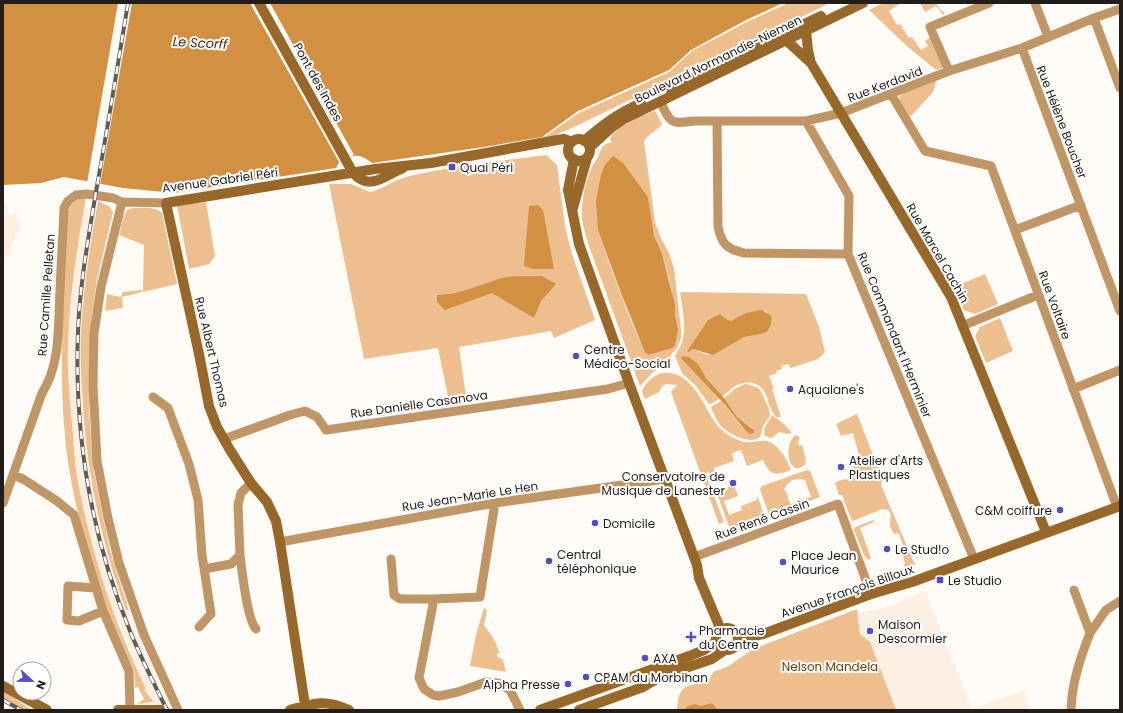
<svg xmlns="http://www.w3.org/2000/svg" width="1123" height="713" font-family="Poppins,sans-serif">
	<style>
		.built { fill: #fdf0e3 }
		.green { fill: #edbf8e; fill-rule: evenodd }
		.water { fill: #d19042 }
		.pier { fill: #fffbf6 }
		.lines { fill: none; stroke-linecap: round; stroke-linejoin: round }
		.street { stroke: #c19666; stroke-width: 9 }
		.secondary { stroke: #98672a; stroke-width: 10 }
		.rail-casing { stroke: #605c58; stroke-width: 4 }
		.rail { stroke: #fff; stroke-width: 2.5; stroke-dasharray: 8; stroke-linecap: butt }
		.poi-dot { fill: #514dc4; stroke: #fff; stroke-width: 1.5 }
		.labels { text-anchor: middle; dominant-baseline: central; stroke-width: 4; stroke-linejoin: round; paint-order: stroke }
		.street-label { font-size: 12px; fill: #211d1a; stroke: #fff }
		.poi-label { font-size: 12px; fill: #211d1a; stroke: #fff; text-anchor: start }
		.park-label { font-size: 12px; fill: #6a3f00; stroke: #fff }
		.water-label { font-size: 13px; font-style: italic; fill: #452a08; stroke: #fff }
	</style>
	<rect width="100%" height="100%" fill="#fffbf6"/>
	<path class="built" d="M3 199 9 215 16 213 21 225 3 263Z
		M84 207 96 209 86 283 81 332 83 420 89 468 97 510 126 610 157 682 172 710H158L144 690 146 688 110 603 96 560 87 523 77 474 69 391 68 349 74 274Z
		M925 591 972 709 1024 690 1030 710H893L870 642 860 634 855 613 884 608Z"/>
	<path class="green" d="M788 3H830L574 127 553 136 544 137 579 113 669 72 692 51 747 22Z
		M883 3H901L889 11 897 25 900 24 909 38 912 37 921 50 928 46 925 41 931 37 944 67 936 70 908 47 869 10Z
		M920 3H936L941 11 942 10 945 14 943 15 936 6 925 12Z
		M935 81 936 82 933 92 911 116 909 115 900 101V96L904 93Z
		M654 111 656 112 662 124C657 131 649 133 644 141L655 222 660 236 669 253 674 268 681 330V338L677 348 660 368 653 372 640 386 588 243C586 235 583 227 582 219 581 201 585 182 592 167 593 164 595 162 597 159 602 149 600 145 612 142L610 140C613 127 642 116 654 111ZM648 197C650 210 650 225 654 237 659 250 665 262 668 275 673 293 674 312 678 330L656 352 648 355C626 316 613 272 598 230Z
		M546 155 557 165 565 226 571 251 595 320 554 338 551 331 459 347 467 404 450 406 438 348 364 359 329 184H351L370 192C383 189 392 181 406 177 452 166 500 161 546 155Z
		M79 198H86C77 247 69 298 68 348 67 374 70 399 72 424 74 441 74 459 77 476 90 550 113 621 146 689L144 690 154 702 137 704 144 699 138 687 135 688 134 670 117 632 109 618C95 572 79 527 71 480 55 392 64 300 68 211L71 205Z
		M98 201 109 206 113 212 97 280 91 323 89 413 94 472 102 513 110 550 129 611 126 610C100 539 85 465 82 388 81 369 80 350 81 331 84 287 90 244 98 201Z
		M206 202 215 256 209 264 189 269 177 205Z
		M133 208C143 208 155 206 162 213L177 284 143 292 144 245 119 235 124 216 127 210Z
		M985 274 998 304 975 314 964 310 954 287Z
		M143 290 142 292 122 297 123 308 105 311 107 294 121 297 123 292Z
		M680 292 806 294 819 327 825 352 818 359 791 368 788 364 781 366 782 369 776 371 777 373 769 376 774 389H772L781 417H777C765 408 771 388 753 383 747 382 742 383 737 385 732 387 728 393 722 396L713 387 689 357 682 356 719 399 711 404H709L696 386 682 373 675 356C677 351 681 347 682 342 687 327 682 307 680 292ZM766 311 772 318 771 325 767 332 761 334 744 337 708 355 693 349 687 351 708 320 720 314 728 320 731 321Z
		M1000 318 1013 351 986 363 975 336 980 327Z
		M662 373C693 370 702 405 717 425 722 431 729 436 736 439 750 446 755 439 766 441 778 443 788 461 791 470 775 476 770 476 763 460L747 466 741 450 732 453 734 461 714 468 716 475 712 480 708 471 706 475 724 522 719 524 671 392 677 385 666 384 662 386 659 392 645 399 642 391C646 382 653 376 662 373Z
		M745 384 750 385 758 388 761 391 769 409 770 416 763 426 760 437C750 445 731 435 722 427 717 422 714 414 711 408L712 406 721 401 746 431 754 429 737 417 724 398 736 388Z
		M857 414 880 473 882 481 881 485 915 565 906 570 904 565 905 564 903 557 906 555 899 533 894 534C893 532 890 527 890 524 890 518 894 509 882 509L853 521 851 519 842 495H839L835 483 838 481 846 479 850 481 853 480 854 464 859 455 853 433 841 436 836 424Z
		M772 415 784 424 792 433 787 434 779 432 772 438 765 436 764 429Z
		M796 435 799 437V440L798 442 799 446 802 445 806 461 805 465C803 466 799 469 796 468 786 465 786 440 796 435Z
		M807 470 810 471 820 497 807 502 804 499 811 497 806 483V481L801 479 792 480 786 486 784 490 786 491 790 504 796 502V506L769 515 760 489 762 486Z
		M734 485 738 496 724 501 729 515 742 510 741 506 757 500V497L758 498 765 517 730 529 716 491 721 488 723 492 728 490V487Z
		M874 520V522L860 528 871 558 868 560 864 555 854 530 855 527Z
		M484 608 487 610 484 625 495 641 500 654 497 653V656L503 660 506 672 470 666 476 635Z
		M857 609 860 634 870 642 896 710H717L712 703 700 706 687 707 686 710H677C679 684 685 686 708 682L713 672 727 667 753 649Z
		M3 691 32 710H19L3 701Z"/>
	<path class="water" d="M3 3H783L746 20 691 50 669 70 578 111 542 137 484 147 372 163C358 152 354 155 339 162L336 168 174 193 123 188 64 177 41 183 3 185Z
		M613 156 623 163 648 197 654 236 662 254 675 305V314L678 330 675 345 672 348 648 355 645 352 622 296 598 230 596 201 601 175 605 165Z
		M538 205 543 210 554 269H533L524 266 529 206Z
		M542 276 556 284 541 301 534 318 492 293 445 310 437 302V295C461 295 480 284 502 278 513 275 530 277 542 276Z
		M761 310 769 314 772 318 771 325 767 332 761 334 744 337 713 355 693 349 688 352 687 351 708 320 720 314 728 320 731 321 746 313Z
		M682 356 689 357 698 364 706 378 724 398 737 417 754 430V433L750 434 746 431 725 405 681 358Z
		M712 703 718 710H686V707L695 704 700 706Z"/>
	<path class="pier" d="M118 3H132L100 185 87 183Z
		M250 3H270L354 155 339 162Z"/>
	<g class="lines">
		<path class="street" d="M1035 3 1048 37
			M1094 18 1120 88
			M1022 48 1120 311
			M949 71 930 27 989 3
			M891 94 925 151 991 166 1117 507
			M660 101C671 124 670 124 695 121H806L841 113 949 71 1022 48 1094 18 1120 9
			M717 121 718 226C721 244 727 249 744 253L848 254
			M806 121 849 196 848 254 974 559
			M122 202 101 287 94 333 93 385 97 461 108 518 119 563 144 635 178 710
			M1015 230 1081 205
			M962 326 1038 295
			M1073 389 1120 370
			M153 397 168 408 189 464 198 500 202 555 211 614 199 627
			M224 439 290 415 305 411 317 417 326 430 608 389 629 383
			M13 475 23 479 57 501 74 515 103 611 129 671 130 710
			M3 503 42 393C61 364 58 324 60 291 61 263 63 236 64 208L68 201 76 195 87 194 113 198 122 202 166 203
			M495 503 480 597 434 599 419 678 424 689 433 695 439 696 458 692 486 682 498 683 510 690 520 710
			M280 542 495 503 665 479
			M240 555C242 571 247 619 256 629
			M694 557 838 504 871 594
			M391 559 394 595 400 599H434
			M204 569 231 564 240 555 238 505 241 493 251 483
			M95 588 68 586 67 620 79 621 103 611
			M1090 633 1106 610 1120 601
			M1071 710C1072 682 1080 659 1090 633L1074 590"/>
		<path class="secondary" d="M259 3 353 173C370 192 385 175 403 168
			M806 31 808 50 811 63
			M786 40 811 63 951 297 1046 532
			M670 89 821 16
			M568 150a11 11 0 1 1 22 0a11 11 0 1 1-22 0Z
			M584 141C605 123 617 114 641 103
			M590 147 611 128 624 119 863 3
			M574 159 568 190 579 244 629 383 697 565 699 578 718 623 719 631
			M573 208 587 158
			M716 639a11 11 0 1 1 22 0a11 11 0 1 1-22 0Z
			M739 639 763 634 871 594 912 582 1120 506
			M3 686 47 710
			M305 705 280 542 276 521 267 502 251 483 230 450 217 427 209 406 199 354 166 203 375 169 431 163 557 140 564 139 572 142
			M118 710H164
			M290 710C314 703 325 699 349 710
			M540 710 689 656C699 652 709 649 716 641
			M579 710 643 687 662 676 712 659 725 650"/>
		<g class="rail-casing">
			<path id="rail" d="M128 3C118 64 108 125 97 186 89 234 80 282 78 331 74 433 91 536 130 631 141 658 154 684 167 710
				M3 700 21 710"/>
		</g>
		<use href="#rail" class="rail"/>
	</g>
	<g class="poi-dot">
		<rect x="448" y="163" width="8" height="8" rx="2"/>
		<circle cx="576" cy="356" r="4"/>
		<circle cx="790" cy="389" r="4"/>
		<circle cx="841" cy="467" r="4"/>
		<circle cx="733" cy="483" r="4"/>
		<circle cx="1060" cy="510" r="4"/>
		<circle cx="595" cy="523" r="4"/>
		<circle cx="887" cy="549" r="4"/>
		<circle cx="549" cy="561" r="4"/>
		<circle cx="783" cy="562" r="4"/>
		<rect x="936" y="576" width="8" height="8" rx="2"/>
		<circle cx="870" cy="631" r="4"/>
		<path d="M689 631h4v4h4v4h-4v4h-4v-4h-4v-4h4z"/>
		<circle cx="645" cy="658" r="4"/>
		<circle cx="586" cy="677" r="4"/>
		<circle cx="568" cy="684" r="4"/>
	</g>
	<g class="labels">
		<g class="street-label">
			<text transform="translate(718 59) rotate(-26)">Boulevard Normandie-Niemen</text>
			<text transform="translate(318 82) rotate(61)">Pont des Indes</text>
			<text transform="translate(885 84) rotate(-21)">Rue Kerdavid</text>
			<text transform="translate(1062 122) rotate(69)">Rue Hélène Boucher</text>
			<text transform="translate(220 180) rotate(-8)">Avenue Gabriel Péri</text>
			<text transform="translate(938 253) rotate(60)">Rue Marcel Cachin</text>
			<text transform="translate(46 295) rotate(-86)">Rue Camille Pelletan</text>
			<text transform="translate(1055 305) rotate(70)">Rue Voltaire</text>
			<text transform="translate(895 335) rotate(68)">Rue Commandant l'Herminier</text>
			<text transform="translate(212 352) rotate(77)">Rue Albert Thomas</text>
			<text transform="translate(419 404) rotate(-8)">Rue Danielle Casanova</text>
			<text transform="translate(470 496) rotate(-9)">Rue Jean-Marie Le Hen</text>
			<text transform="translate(762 519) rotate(-20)">Rue René Cassin</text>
			<text transform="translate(847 591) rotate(-19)">Avenue François Billoux</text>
		</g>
		<g class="poi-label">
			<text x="460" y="167">Quai Péri</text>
			<text x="584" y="349">Centre<tspan x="584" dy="14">Médico-Social</tspan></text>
			<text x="798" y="389">Aqualane's</text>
			<text x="849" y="460">Atelier d'Arts<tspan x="849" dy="14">Plastiques</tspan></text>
			<text x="725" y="476" text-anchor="end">Conservatoire de<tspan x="725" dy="14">Musique de Lanester</tspan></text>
			<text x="1052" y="510" text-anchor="end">C&amp;M coiffure</text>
			<text x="603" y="523">Domicile</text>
			<text x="895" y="549">Le Stud!o</text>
			<text x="557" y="554">Central<tspan x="557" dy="14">téléphonique</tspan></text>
			<text x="791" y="555">Place Jean<tspan x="791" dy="14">Maurice</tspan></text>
			<text x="948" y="580">Le Studio</text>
			<text x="878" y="624">Maison<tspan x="878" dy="14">Descormier</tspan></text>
			<text x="699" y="630">Pharmacie<tspan x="699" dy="14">du Centre</tspan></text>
			<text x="653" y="658">AXA</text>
			<text x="594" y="677">CPAM du Morbihan</text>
			<text x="560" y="684" text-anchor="end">Alpha Presse</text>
		</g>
		<g class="park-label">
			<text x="830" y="666">Nelson Mandela</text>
		</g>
		<g class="water-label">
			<text transform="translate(200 43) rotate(3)">Le Scorff</text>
		</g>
	</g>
	<rect width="1123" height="713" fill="none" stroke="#211d1a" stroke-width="8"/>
	<g transform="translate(32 681) rotate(112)"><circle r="19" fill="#ffffff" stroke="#a6a5a3"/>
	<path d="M0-3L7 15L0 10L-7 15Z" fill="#514dc4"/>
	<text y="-6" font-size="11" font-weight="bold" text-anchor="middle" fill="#211d1a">N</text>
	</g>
</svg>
